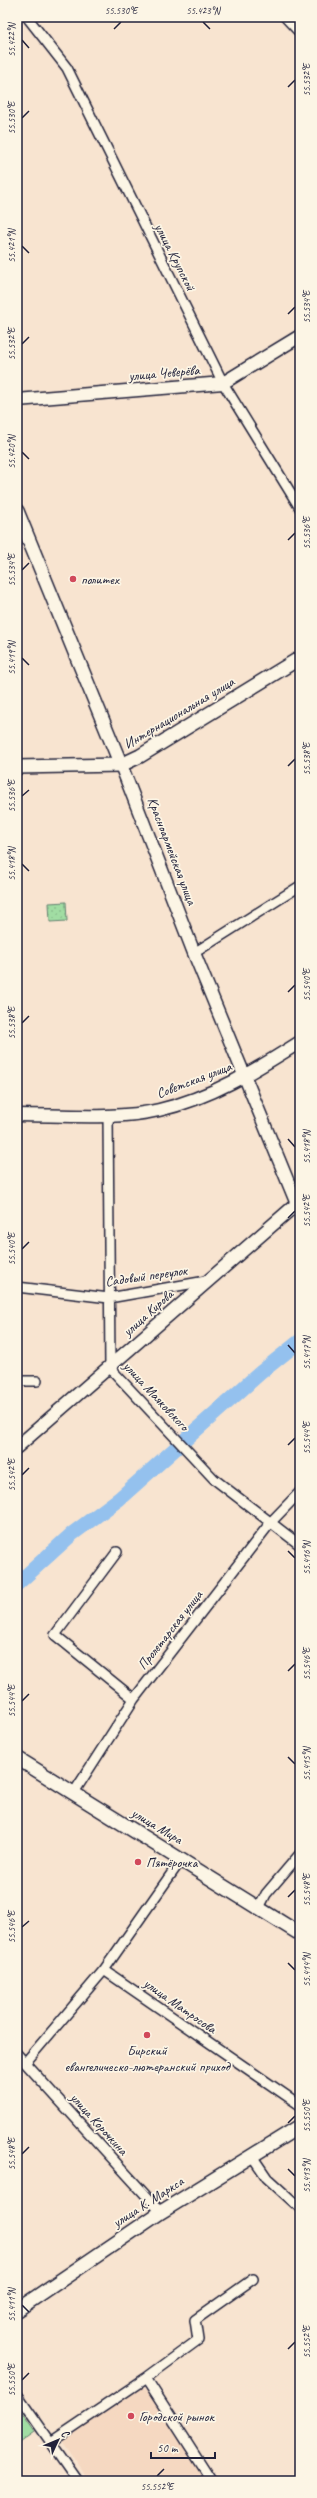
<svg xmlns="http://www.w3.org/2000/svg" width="317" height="2498" font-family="Caveat,sans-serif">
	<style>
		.built { fill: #f5d8c1 }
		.green { fill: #a1dda3; stroke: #62806f }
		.park { fill: url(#park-dots); stroke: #62806f }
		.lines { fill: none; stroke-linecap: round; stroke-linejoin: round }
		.river { stroke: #94c1ee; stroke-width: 15 }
		.minor-casing { stroke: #22223b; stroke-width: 12 }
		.tertiary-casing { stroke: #22223b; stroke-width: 15 }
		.secondary-casing { stroke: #22223b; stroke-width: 16 }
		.minor { stroke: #fcf5e5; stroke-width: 9 }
		.tertiary { stroke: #fcf5e5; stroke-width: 12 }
		.secondary { stroke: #fcf5e5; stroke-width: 13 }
		.ticks { fill: none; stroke: #22223b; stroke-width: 1.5 }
		.poi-dot { fill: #d1495b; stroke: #fcf5e5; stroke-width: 1.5 }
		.labels { text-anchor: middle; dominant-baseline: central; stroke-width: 3.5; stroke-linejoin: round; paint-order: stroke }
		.street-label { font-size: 14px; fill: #22223b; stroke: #fcf5e5 }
		.poi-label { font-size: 14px; fill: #22223b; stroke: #fcf5e5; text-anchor: start }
		.neatline { fill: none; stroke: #22223b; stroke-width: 1.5 }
		.ticks-label { font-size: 10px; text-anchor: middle; fill: #22223b }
	</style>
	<defs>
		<pattern id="park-dots" width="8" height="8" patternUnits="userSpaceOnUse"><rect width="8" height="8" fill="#a1dda3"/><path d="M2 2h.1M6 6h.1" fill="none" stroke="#8abd8d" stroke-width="1.8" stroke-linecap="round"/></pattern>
	</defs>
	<rect width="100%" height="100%" fill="#f8e4d0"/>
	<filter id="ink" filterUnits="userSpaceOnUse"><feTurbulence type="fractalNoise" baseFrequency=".025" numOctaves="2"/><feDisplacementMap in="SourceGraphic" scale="8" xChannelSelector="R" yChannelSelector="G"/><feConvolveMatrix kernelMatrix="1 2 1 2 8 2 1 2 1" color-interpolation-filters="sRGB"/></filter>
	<g filter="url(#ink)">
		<path class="built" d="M141 2387 151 2393 205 2481H90L61 2439Z"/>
		<path class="green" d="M17 2406 35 2432 17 2445Z"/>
		<path class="park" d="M66 902 67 921 50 922 49 903Z"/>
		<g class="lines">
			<path class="river" d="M186 1439 260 1373 300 1341
				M17 1584 72 1534 119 1499 176 1448"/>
			<g class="minor-casing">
				<path id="minor" d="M27 17 67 68 223 383 300 508
					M285 17 300 33
					M194 953 300 886
					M108 1115 110 1368 214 1479 300 1545
					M17 1287 109 1298 206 1281
					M17 1381H37
					M117 1552 55 1635 134 1699
					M73 1794 134 1699 271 1522 300 1492
					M259 1908 266 1894 300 1854
					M104 1970 300 2105
					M17 2054 161 2212
					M25 2063 104 1970 181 1860
					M252 2156 267 2178 300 2208
					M146 2378 198 2340 195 2320 253 2279
					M17 2394 78 2481
					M51 2442 146 2378 212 2481"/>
			</g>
			<g class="tertiary-casing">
				<path id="tertiary" d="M17 400 223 383 300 336
					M121 765 194 953 297 1204
					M17 1115C60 1115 117 1120 159 1110 211 1098 256 1070 300 1042
					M17 1447 300 1201"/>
			</g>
			<g class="secondary-casing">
				<path id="secondary" d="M17 511 121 765
					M17 767 121 765 140 756 300 658
					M17 1758 300 1934
					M17 2310 161 2212 300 2126"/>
			</g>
			<use href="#minor" class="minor"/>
			<use href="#tertiary" class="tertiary"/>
			<use href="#secondary" class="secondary"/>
		</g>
	</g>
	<path class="ticks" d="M203 22 210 29M114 29 121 22M22 40 29 48M288 87 295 80M22 118 29 111M22 246 29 253M288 314 295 307M22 344 29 337M22 452 29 459M288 540 295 533M22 570 29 563M22 658 29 665M288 766 295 759M22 796 29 790M22 864 29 871M288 992 295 985M22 1023 29 1016M288 1139 295 1147M288 1218 295 1211M22 1249 29 1242M288 1345 295 1353M288 1445 295 1438M22 1475 29 1468M288 1551 295 1558M288 1671 295 1664M22 1701 29 1694M288 1757 295 1764M288 1897 295 1890M22 1927 29 1921M288 1963 295 1970M288 2123 295 2116M22 2154 29 2147M288 2169 295 2176M22 2305 29 2312M288 2349 295 2342M22 2380 29 2373M157 2476 164 2469"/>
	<g class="poi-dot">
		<circle cx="73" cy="579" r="4"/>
		<circle cx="138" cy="1862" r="4"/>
		<circle cx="147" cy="2035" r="4"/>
		<circle cx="131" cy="2416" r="4"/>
	</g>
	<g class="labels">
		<g class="street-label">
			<text transform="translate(175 257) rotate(63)">улица Крупской</text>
			<text transform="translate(164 373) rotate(-5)">улица Чеверёва</text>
			<text transform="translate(179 713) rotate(-31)">Интернациональная улица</text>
			<text transform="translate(172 851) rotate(69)">Красноармейская улица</text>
			<text transform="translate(194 1080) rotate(-21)">Советская улица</text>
			<text transform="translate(146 1276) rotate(-8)">Садовый переулок</text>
			<text transform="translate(148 1313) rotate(-42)">улица Кирова</text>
			<text transform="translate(156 1396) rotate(47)">улица Маяковского</text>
			<text transform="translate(170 1630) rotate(-52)">Пролетарская улица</text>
			<text transform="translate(157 1826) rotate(31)">улица Мира</text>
			<text transform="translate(180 2006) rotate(35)">улица Матросова</text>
			<text transform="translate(99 2124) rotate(48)">улица Корочкина</text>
			<text transform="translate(148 2202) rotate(-33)">улица К. Маркса</text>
		</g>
		<g class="poi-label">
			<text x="81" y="579">политех</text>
			<text x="146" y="1862">Пятёрочка</text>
			<text x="147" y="2050" text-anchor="middle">Бирский<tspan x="147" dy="16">евангелическо-лютеранский приход</tspan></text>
			<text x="139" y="2416">Городской рынок</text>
		</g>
	</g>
	<rect width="317" height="2498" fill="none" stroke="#fcf5e5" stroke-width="44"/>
	<g transform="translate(58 2440) rotate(46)" stroke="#fcf5e5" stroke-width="3" paint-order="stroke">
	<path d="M0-3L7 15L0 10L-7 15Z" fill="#22223b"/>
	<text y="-6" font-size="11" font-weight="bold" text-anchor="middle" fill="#22223b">С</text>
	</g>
	<path d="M151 2452v6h64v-6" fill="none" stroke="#22223b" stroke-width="2"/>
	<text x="157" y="2452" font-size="12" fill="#22223b" stroke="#fcf5e5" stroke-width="3" paint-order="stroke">50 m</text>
	<rect x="22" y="22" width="273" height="2454" class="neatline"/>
	<g class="ticks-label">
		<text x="121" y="14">55.530°E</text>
		<text x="203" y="14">55.423°N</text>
		<text transform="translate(11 40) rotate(-90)" y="4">55.422°N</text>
		<text transform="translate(306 80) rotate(-90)" y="4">55.532°E</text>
		<text transform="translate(11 118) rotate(-90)" y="4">55.530°E</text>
		<text transform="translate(11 246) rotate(-90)" y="4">55.421°N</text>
		<text transform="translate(306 307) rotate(-90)" y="4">55.534°E</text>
		<text transform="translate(11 344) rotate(-90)" y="4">55.532°E</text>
		<text transform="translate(11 452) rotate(-90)" y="4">55.420°N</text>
		<text transform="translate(306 533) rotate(-90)" y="4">55.536°E</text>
		<text transform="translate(11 570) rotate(-90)" y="4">55.534°E</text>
		<text transform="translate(11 658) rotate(-90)" y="4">55.419°N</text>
		<text transform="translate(306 759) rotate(-90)" y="4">55.538°E</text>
		<text transform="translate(11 796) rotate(-90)" y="4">55.536°E</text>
		<text transform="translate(11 864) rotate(-90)" y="4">55.418°N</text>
		<text transform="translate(306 985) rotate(-90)" y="4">55.540°E</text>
		<text transform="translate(11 1023) rotate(-90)" y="4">55.538°E</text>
		<text transform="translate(306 1147) rotate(-90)" y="4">55.418°N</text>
		<text transform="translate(306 1211) rotate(-90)" y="4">55.542°E</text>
		<text transform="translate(11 1249) rotate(-90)" y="4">55.540°E</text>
		<text transform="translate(306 1353) rotate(-90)" y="4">55.417°N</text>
		<text transform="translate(306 1438) rotate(-90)" y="4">55.544°E</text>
		<text transform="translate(11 1475) rotate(-90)" y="4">55.542°E</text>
		<text transform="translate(306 1558) rotate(-90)" y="4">55.416°N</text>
		<text transform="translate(306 1664) rotate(-90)" y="4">55.546°E</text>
		<text transform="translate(11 1701) rotate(-90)" y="4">55.544°E</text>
		<text transform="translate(306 1764) rotate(-90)" y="4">55.415°N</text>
		<text transform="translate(306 1890) rotate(-90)" y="4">55.548°E</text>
		<text transform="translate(11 1927) rotate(-90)" y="4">55.546°E</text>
		<text transform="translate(306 1970) rotate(-90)" y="4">55.414°N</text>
		<text transform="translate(306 2116) rotate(-90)" y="4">55.550°E</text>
		<text transform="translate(11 2154) rotate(-90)" y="4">55.548°E</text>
		<text transform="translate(306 2176) rotate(-90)" y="4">55.413°N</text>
		<text transform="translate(11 2305) rotate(-90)" y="4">55.411°N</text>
		<text transform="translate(306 2342) rotate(-90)" y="4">55.552°E</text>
		<text transform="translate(11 2380) rotate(-90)" y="4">55.550°E</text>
		<text x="157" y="2490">55.552°E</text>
	</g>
</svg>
